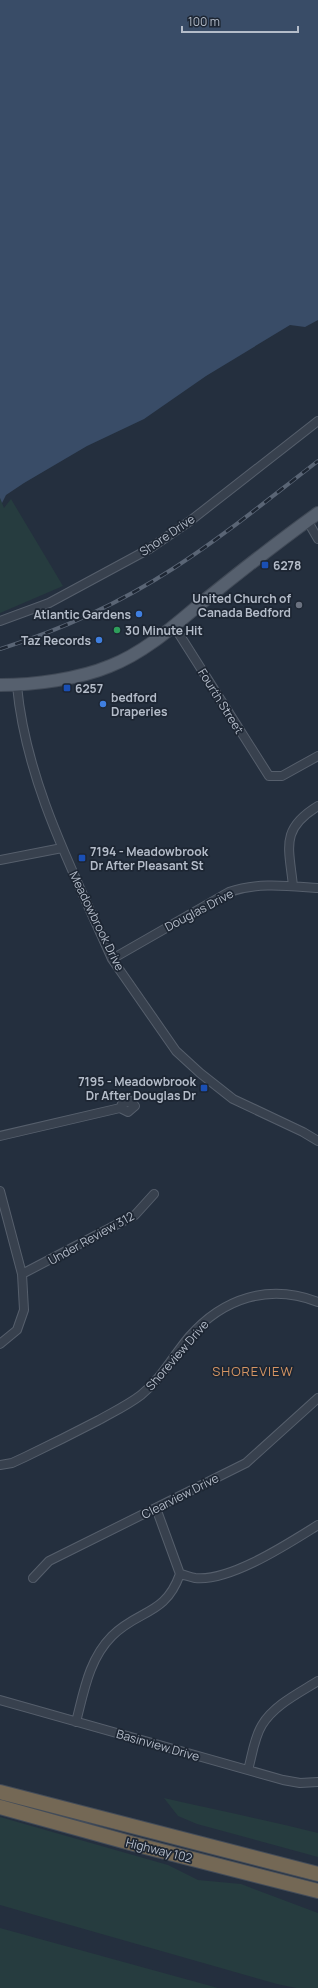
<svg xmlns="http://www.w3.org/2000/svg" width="318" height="1988" font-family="Manrope,sans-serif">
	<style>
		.green { fill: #263c3f }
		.water { fill: #394c67 }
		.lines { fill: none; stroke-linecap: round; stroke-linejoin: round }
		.minor-casing { stroke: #565f6c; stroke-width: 10 }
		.primary-casing { stroke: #414a57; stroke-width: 14 }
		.motorway-casing { stroke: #434c59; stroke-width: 16 }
		.minor { stroke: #38414e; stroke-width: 8 }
		.primary { stroke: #56606e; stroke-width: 12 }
		.motorway { stroke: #746855; stroke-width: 14 }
		.rail-casing { stroke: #5a6575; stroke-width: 4 }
		.rail { stroke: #1d2633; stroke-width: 2.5; stroke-dasharray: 8; stroke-linecap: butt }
		.transit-dot { fill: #1a4fb4; stroke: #1d2633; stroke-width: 1.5 }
		.worship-dot { fill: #6b7280; stroke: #1d2633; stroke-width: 1.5 }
		.shop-dot { fill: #3f7fe0; stroke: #1d2633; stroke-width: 1.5 }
		.leisure-dot { fill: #2e9e5b; stroke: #1d2633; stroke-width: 1.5 }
		.labels { text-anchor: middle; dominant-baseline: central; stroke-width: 3.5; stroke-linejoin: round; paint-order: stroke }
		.street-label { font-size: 12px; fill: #b4bcc9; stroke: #1d2633 }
		.poi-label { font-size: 12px; font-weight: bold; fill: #b4bcc9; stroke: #1d2633; text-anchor: start }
		.neighbourhood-label { font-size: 13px; letter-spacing: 1px; fill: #d59563; stroke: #1d2633 }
	</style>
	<rect width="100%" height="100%" fill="#242f3e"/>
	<path class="green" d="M0 498 4 508 11 499 63 586 0 613Z
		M164 1798C215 1810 267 1820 318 1833V1857L197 1824 178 1816Z
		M0 1817 168 1865 198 1880 241 1884 318 1913V1988H296L277 1984 0 1905Z
		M0 1928 218 1988H0Z"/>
	<path class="water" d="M0 0H318V320L305 327 290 325 206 376 144 419 87 446 24 483 6 495 2 503 0 498Z"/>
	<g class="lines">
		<g class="minor-casing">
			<path id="minor" d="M307 520 318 539
				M0 621 49 603 149 549 190 521 318 421
				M174 626 269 776H282L318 756
				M17 686C26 782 73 871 112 959L176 1051 200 1073 233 1099 303 1132 318 1141
				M0 860 62 848
				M293 886C289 847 280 829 318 806
				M112 959 229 892C258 882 288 886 318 888
				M0 1136 120 1108 122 1104 131 1101 135 1106 128 1112 120 1108
				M0 1191 22 1274 24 1310 17 1330 0 1344
				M22 1274 135 1215 154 1194
				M0 1465 12 1463 25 1457C50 1445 74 1433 99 1420 113 1412 128 1405 141 1395 161 1379 173 1356 189 1337 223 1298 269 1283 318 1302
				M180 1574C185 1575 190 1577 195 1578 230 1582 289 1543 318 1525
				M33 1578 49 1561 246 1463 318 1398
				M0 1700 283 1780 300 1783 318 1782
				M76 1722C84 1691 89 1659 112 1636 139 1609 165 1616 180 1574L156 1508
				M248 1770C252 1756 254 1738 262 1725 274 1705 299 1693 318 1681"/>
		</g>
		<g class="primary-casing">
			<path id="primary" d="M0 685C34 685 79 679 110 666 146 652 176 624 205 600 242 570 279 541 318 513"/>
		</g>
		<g class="motorway-casing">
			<path id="motorway" d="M0 1792 318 1874
				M0 1807 134 1844 318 1891"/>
		</g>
		<use href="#minor" class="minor"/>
		<use href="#primary" class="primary"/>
		<use href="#motorway" class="motorway"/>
		<g class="rail-casing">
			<path id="rail" d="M0 649C61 630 120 603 174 568 224 536 271 497 318 461"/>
		</g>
		<use href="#rail" class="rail"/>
	</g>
	<g class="transit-dot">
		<rect x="261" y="561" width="8" height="8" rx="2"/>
		<rect x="63" y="684" width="8" height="8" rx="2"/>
		<rect x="78" y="854" width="8" height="8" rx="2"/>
		<rect x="200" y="1084" width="8" height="8" rx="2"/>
	</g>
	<circle class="worship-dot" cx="299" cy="605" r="4"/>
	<g class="shop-dot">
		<circle cx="139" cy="614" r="4"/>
		<circle cx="99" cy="640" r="4"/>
		<circle cx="103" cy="704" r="4"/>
	</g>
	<circle class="leisure-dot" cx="117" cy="630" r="4"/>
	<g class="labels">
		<g class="street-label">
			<text transform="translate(167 535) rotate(-34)">Shore Drive</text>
			<text transform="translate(221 701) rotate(58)">Fourth Street</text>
			<text transform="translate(199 910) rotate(-28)">Douglas Drive</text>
			<text transform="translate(97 921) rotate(64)">Meadowbrook Drive</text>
			<text transform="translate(91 1238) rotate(-29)">Under Review 312</text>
			<text transform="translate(177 1355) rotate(-49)">Shoreview Drive</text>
			<text transform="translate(180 1496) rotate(-27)">Clearview Drive</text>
			<text transform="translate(158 1745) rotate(16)">Basinview Drive</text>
			<text transform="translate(159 1850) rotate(14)">Highway 102</text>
		</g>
		<g class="poi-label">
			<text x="273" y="565">6278</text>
			<text x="291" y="598" text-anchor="end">United Church of<tspan x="291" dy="14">Canada Bedford</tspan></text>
			<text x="131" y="614" text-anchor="end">Atlantic Gardens</text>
			<text x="125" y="630">30 Minute Hit</text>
			<text x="91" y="640" text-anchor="end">Taz Records</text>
			<text x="75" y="688">6257</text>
			<text x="111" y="697">bedford<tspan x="111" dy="14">Draperies</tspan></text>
			<text x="90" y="851">7194 - Meadowbrook<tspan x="90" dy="14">Dr After Pleasant St</tspan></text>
			<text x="196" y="1081" text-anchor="end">7195 - Meadowbrook<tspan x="196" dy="14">Dr After Douglas Dr</tspan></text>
		</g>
		<g class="neighbourhood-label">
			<text x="253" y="1371">SHOREVIEW</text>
		</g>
	</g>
	<path d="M182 26v6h116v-6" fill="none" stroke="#b4bcc9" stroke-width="2"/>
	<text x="188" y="26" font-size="12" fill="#b4bcc9" stroke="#1d2633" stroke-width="3" paint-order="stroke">100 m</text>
</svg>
